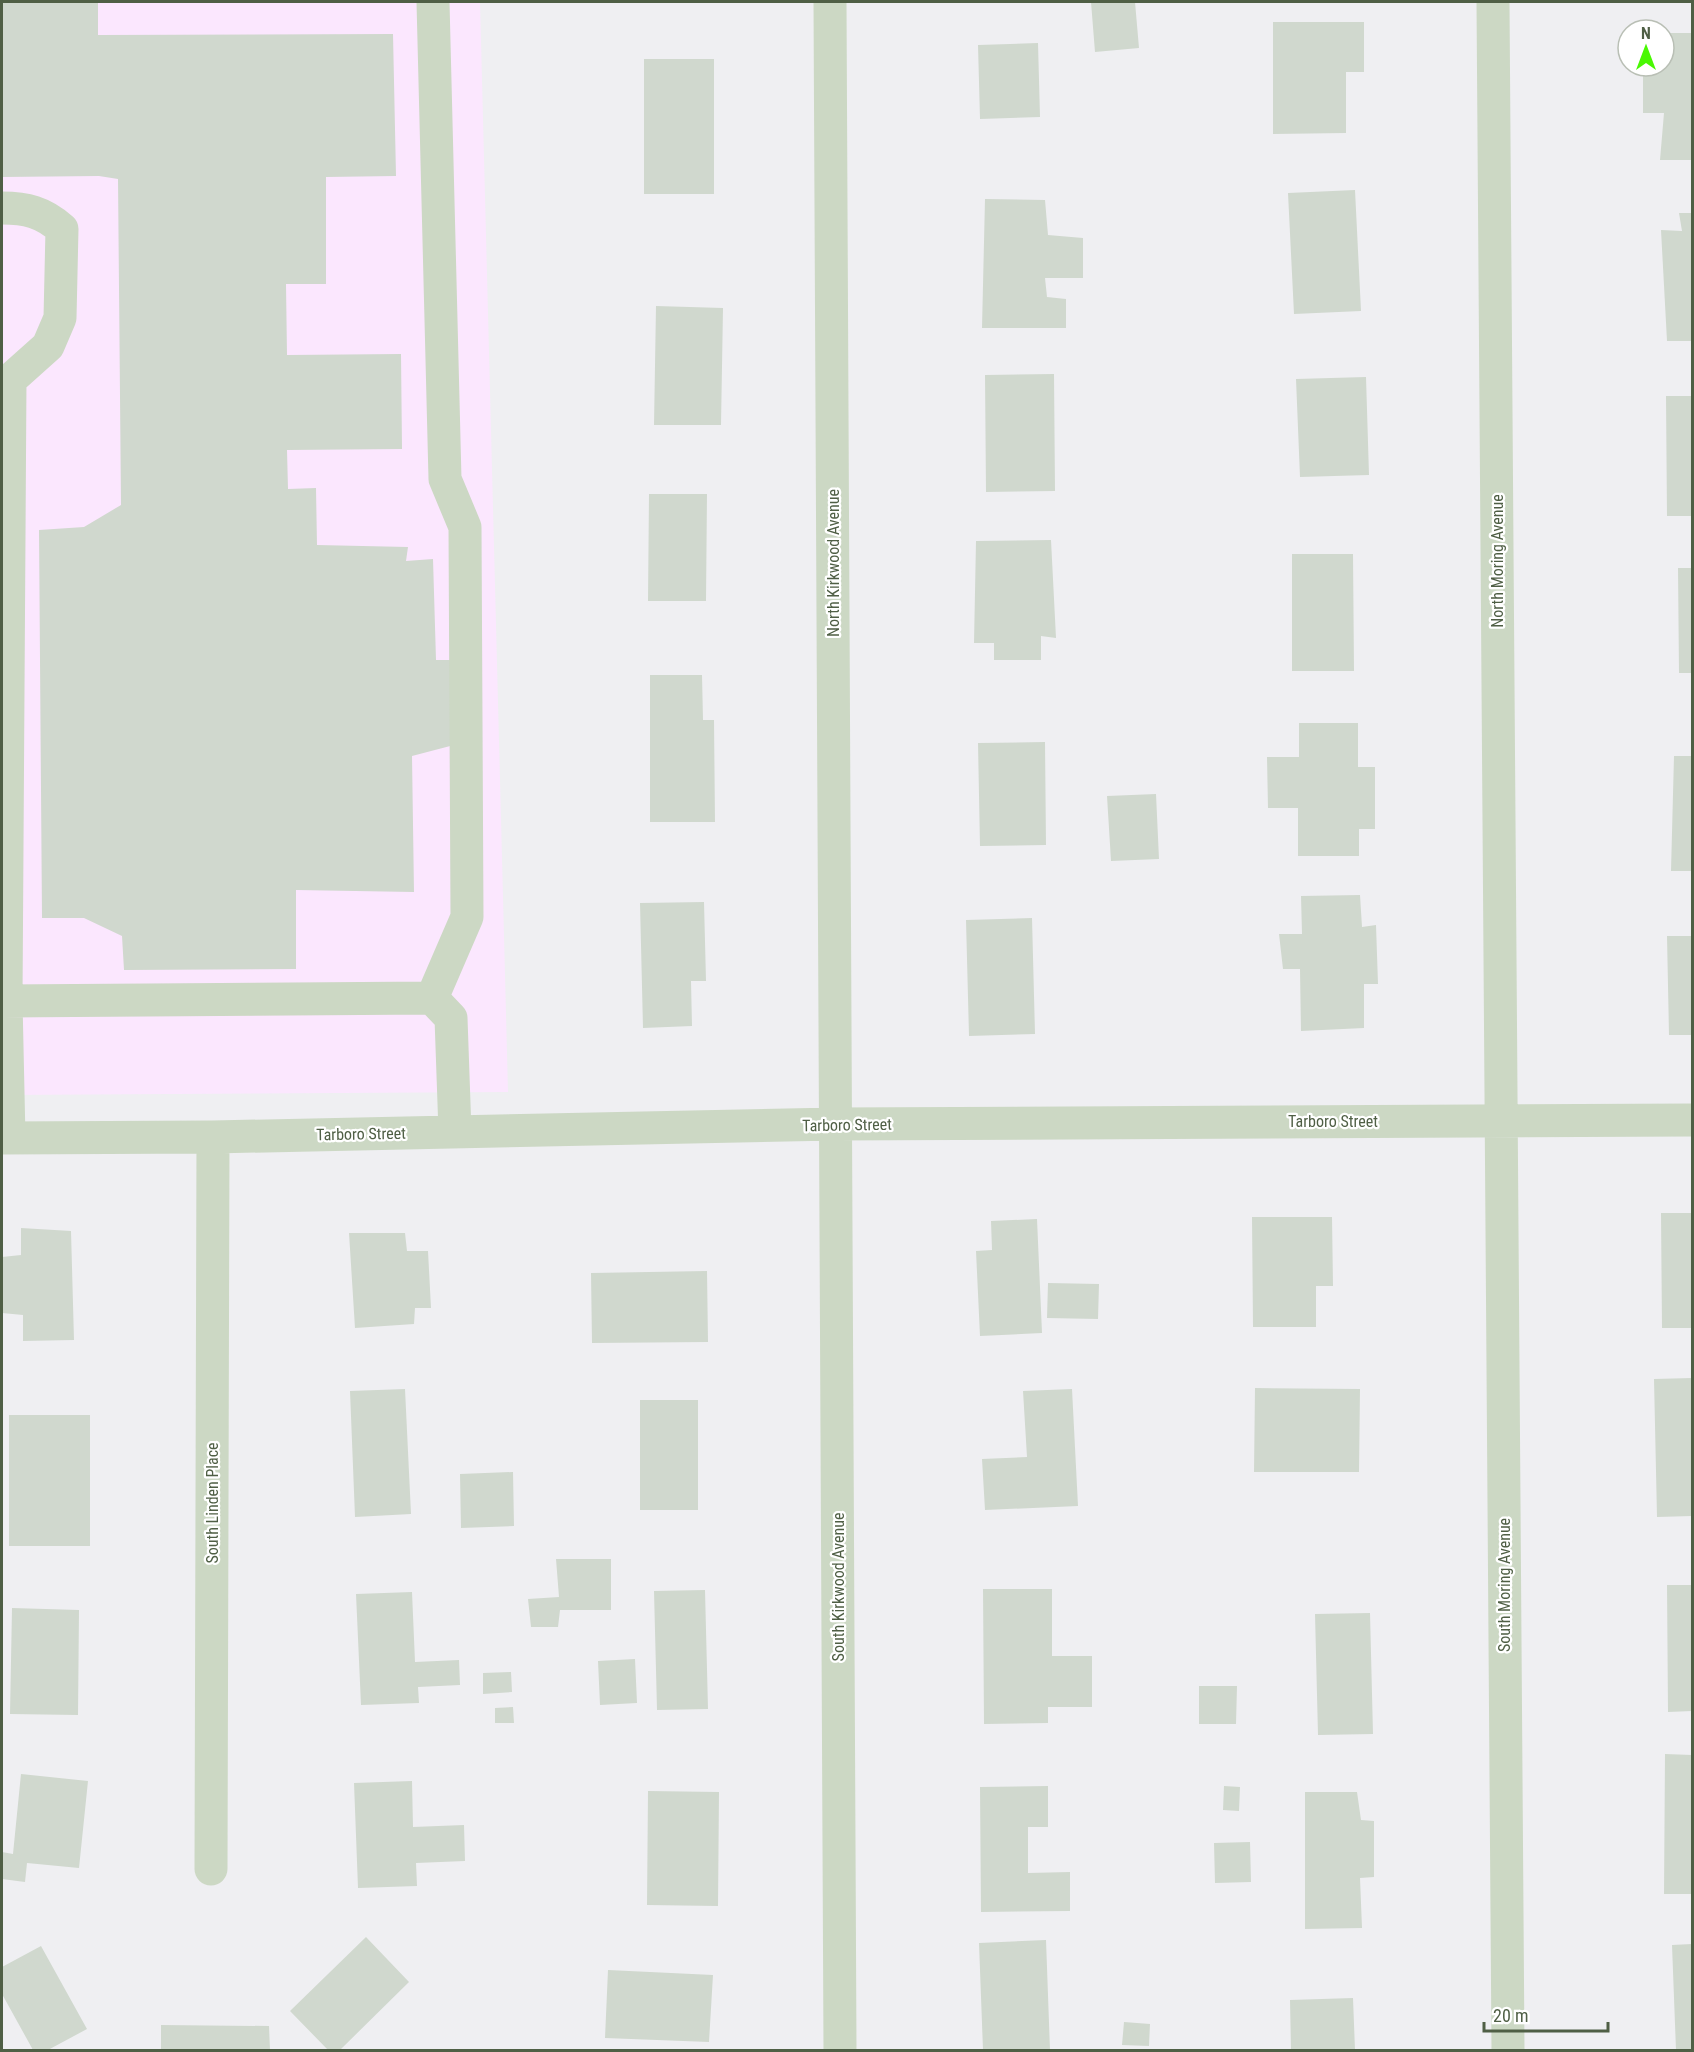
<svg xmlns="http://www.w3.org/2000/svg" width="1694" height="2052" font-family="'Roboto Condensed',sans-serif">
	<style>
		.commercial { fill: #fbe7fe }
		.building { fill: #d0d8ce }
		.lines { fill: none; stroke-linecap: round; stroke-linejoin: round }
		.minor { stroke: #ccd8c4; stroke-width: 33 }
		.labels { text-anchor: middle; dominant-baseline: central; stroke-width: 4.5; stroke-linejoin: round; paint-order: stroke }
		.street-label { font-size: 16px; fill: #4f5f45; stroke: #fff }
	</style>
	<rect width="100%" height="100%" fill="#efeff2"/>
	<path class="commercial" d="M2 2H480L508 1092 2 1095Z"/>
	<path class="building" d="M2 2H98V35L393 34 396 176 326 177V284H286L287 355 401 354 402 449 287 450 288 489 316 488 317 545 408 547 406 561 433 559 436 660H453L454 745 412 756 414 892 296 890V969L124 970 122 936 84 918H42L39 530 84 527 121 505 118 179 99 176 2 177Z
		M1091 2H1135L1139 48 1095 52Z
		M1273 22H1364V72H1346V133L1273 134Z
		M1664 33H1692V160H1660L1664 113H1643V70L1656 68 1655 66H1664Z
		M1038 43 1040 117 980 119 978 45Z
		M644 59H714V194H644Z
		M1355 190 1361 311 1294 314 1288 193Z
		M985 199 1045 200 1048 235 1083 238V278H1045L1047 297 1066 299V328H982Z
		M1679 213H1692V341H1667L1661 230 1682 231Z
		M656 306 723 308 721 425H654Z
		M1054 374 1055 491 986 492 985 375Z
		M1366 377 1369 475 1300 477 1296 379Z
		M1666 396H1692V516H1667Z
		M649 494H707L706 601H648Z
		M1051 540 1056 638 1041 636V660H994V643H974L976 541Z
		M1292 554H1353L1354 671H1292Z
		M1678 568H1692V673H1679Z
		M650 675H702L703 720H714L715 822H650Z
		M1299 723H1358V767H1375V829H1359V856H1298V808H1268L1267 757H1299Z
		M1045 742 1046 845 980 846 978 743Z
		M1674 756H1692V871H1671Z
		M1156 794 1159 859 1111 861 1107 796Z
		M1360 895 1362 927 1376 925 1378 984H1364V1028L1301 1031 1300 969H1283L1279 934H1302L1301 896Z
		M704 902 706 981H691L692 1026 643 1028 640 903Z
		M1032 918 1035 1034 969 1036 966 920Z
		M1667 936H1692V1035H1669Z
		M1661 1213H1692V1328H1662Z
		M1252 1217H1332L1333 1286H1316V1327H1253Z
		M1037 1219 1042 1333 980 1336 976 1251 992 1250 991 1221Z
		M21 1228 71 1231 74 1340 23 1341V1315L2 1313V1257L21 1255Z
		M349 1233H405L407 1251H428L431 1308H415L414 1324 355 1328Z
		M707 1271 708 1342 592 1343 591 1273Z
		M1048 1283 1099 1284 1098 1319 1047 1318Z
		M1692 1378V1516L1657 1517 1654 1379Z
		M1255 1388 1360 1389 1359 1472H1254Z
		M405 1389 411 1514 355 1517 350 1391Z
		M1072 1389 1078 1506 985 1510 982 1459 1027 1457 1023 1391Z
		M640 1400H698V1510H640Z
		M9 1415H90V1546H9Z
		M513 1472 514 1526 461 1528 460 1474Z
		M556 1559H611V1610H560L558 1627H531L528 1599 559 1597Z
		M1667 1585H1692V1711L1668 1712Z
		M983 1589H1052V1656H1092V1707H1048V1723L984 1724Z
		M705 1590 708 1709 657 1710 654 1591Z
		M412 1592 415 1662 459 1660 460 1685 418 1687 419 1703 361 1705 356 1594Z
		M12 1608 79 1610 78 1715 10 1714Z
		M1370 1613 1373 1734 1318 1735 1315 1614Z
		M635 1659 637 1703 600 1705 598 1661Z
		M511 1672 512 1692 483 1694V1673Z
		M1199 1686H1237L1236 1724H1199Z
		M513 1707 514 1723H495V1708Z
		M1665 1754 1692 1755V1894H1664Z
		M21 1774 88 1781 79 1868 27 1863 25 1882 2 1879V1852L13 1854Z
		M412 1781 413 1827 464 1825 465 1861 416 1863 417 1886 358 1888 354 1783Z
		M1048 1786V1827H1028V1873L1070 1872V1911L981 1912 980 1787Z
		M1224 1786 1240 1787 1239 1811 1223 1810Z
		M648 1791 719 1792 718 1906 647 1905Z
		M1305 1792H1357L1361 1820 1374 1821V1877L1360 1878 1362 1928 1305 1929Z
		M1250 1842 1251 1882 1215 1883 1214 1843Z
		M366 1937 409 1982 340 2050H328L290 2011Z
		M1046 1940 1050 2050H983L979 1943Z
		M1692 1944V2050H1676L1672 1945Z
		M41 1946 87 2029 48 2050H33L2 1994V1967Z
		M608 1970 713 1975 709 2042 605 2038Z
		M1353 1998 1355 2050H1291L1290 2000Z
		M1124 2022 1150 2024 1149 2046 1122 2045Z
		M161 2025 269 2026 270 2050H161Z"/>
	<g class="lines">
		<path class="minor" d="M830 2 840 2050
			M1493 2 1508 2050
			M2 208C26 208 43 212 62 229L60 318 48 346 10 380 6 1001 9 1138
			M432 998 467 917 465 527 445 479 433 2
			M2 1001 432 998 451 1018 455 1132
			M2 1138 213 1137 835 1124 1692 1120
			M211 1869 213 1137"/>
	</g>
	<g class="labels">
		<g class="street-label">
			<text transform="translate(1497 561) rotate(-90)">North Moring Avenue</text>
			<text transform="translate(833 563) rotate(-90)">North Kirkwood Avenue</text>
			<text x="1333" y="1121">Tarboro Street</text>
			<text transform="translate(847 1125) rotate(-1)">Tarboro Street</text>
			<text transform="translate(361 1134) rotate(-1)">Tarboro Street</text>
			<text transform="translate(212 1503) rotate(-90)">South Linden Place</text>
			<text transform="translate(1504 1585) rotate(-90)">South Moring Avenue</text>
			<text transform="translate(838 1587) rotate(-90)">South Kirkwood Avenue</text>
		</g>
	</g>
	<rect width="1694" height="2052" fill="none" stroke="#4f5f45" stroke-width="6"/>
	<g transform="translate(1646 48)"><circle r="28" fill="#ffffff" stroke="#b9bfb5" stroke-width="1.5"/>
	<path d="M0-4.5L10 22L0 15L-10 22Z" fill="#49f803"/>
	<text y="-9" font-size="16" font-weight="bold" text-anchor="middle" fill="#4f5f45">N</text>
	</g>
	<path d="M1484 2022v9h124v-9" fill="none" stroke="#4f5f45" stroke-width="3"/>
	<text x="1493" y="2022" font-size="18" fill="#4f5f45" stroke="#ffffff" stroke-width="4.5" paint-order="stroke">20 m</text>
</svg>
